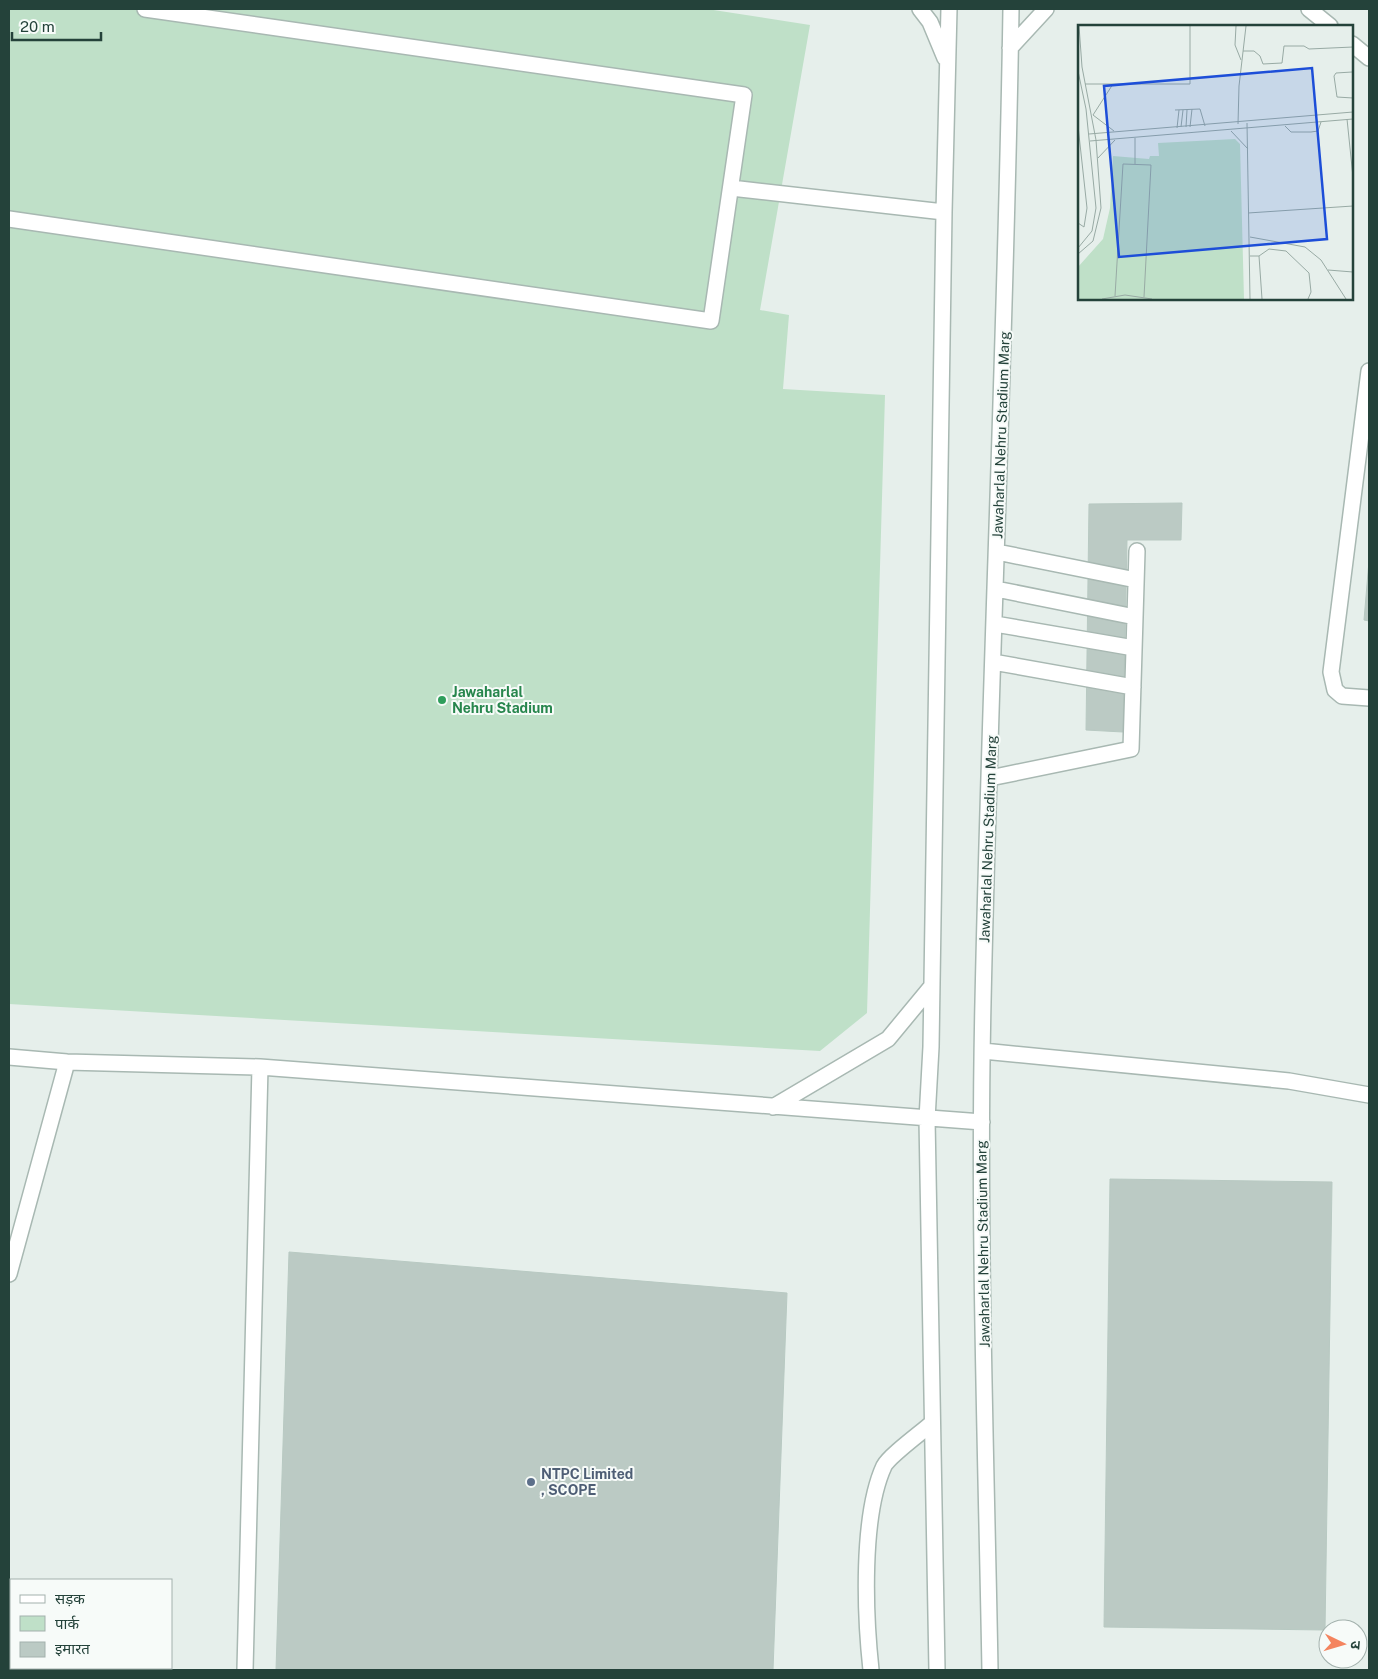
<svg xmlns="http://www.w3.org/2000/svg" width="1378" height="1679" font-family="'Public Sans','Noto Sans Devanagari',sans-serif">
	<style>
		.green { fill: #bfe0c8 }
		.building { fill: #bbcac4; stroke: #b8c9c2 }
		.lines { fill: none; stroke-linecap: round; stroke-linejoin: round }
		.minor-casing { stroke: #a8b8b2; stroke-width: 18 }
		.minor { stroke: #fff; stroke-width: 15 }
		.leisure-dot { fill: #2e9e5b; stroke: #f7fbf9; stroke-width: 2 }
		.service-dot { fill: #5c6f8a; stroke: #f7fbf9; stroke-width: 2 }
		.labels { text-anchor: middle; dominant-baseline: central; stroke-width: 4; stroke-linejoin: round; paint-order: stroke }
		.street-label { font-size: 14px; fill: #24423a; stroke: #f7fbf9 }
		.leisure-label { font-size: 14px; font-weight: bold; fill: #27864d; stroke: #f7fbf9; text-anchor: start }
		.service-label { font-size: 14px; font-weight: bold; fill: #4e5e75; stroke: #f7fbf9; text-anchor: start }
		.inset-road { fill: none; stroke: #98aaa4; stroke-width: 1 }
		.view { fill: #1d4ed8; fill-opacity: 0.15; stroke: #1d4ed8; stroke-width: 2.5 }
		.inset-edge { fill: none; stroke: #24423a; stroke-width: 2.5 }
	</style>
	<rect width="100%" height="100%" fill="#e6efeb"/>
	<path class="green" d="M9 9H707L810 25 760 310 789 315 783 389 885 395 867 1013 820 1051 9 1004Z"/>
	<path class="building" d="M1182 503 1181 540H1127L1123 732 1086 730 1089 504Z
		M1369 561V621L1364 620Z
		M1110 1179 1332 1182 1325 1630 1104 1627Z
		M289 1252 787 1293 773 1670H276Z"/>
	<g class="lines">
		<g class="minor-casing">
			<path id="minor" d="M920 9 930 22 945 58
				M1309 9 1330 26
				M1352 44 1369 58
				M1010 48 1046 9
				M731 188 944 212
				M9 219 711 321 744 95 145 9
				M1369 371 1331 672 1335 690 1342 696 1369 698
				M997 552 1136 580
				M996 589 1135 617
				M995 624 1134 648
				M993 662 1133 687
				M990 778 1131 749 1137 551
				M983 1051 1289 1081 1369 1095
				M9 1057 67 1062 260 1067 982 1122
				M773 1107 888 1039 931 987
				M9 1274 67 1062
				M245 1670 260 1067
				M871 1670C865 1615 861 1516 884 1466 889 1456 922 1432 932 1423
				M937 1670 927 1119 931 1047 944 212 949 9
				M990 1670C986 1448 978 1225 983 1002 990 671 1006 340 1011 9"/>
		</g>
		<use href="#minor" class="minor"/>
	</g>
	<circle class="leisure-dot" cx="442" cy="700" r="5"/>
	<circle class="service-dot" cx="531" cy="1482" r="5"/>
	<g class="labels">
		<g class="street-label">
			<text transform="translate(1001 435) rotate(-88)">Jawaharlal Nehru Stadium Marg</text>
			<text transform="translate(988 839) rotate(-88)">Jawaharlal Nehru Stadium Marg</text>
			<text transform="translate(983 1244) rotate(-91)">Jawaharlal Nehru Stadium Marg</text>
		</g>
		<g class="leisure-label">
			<text x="452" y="692">Jawaharlal<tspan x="452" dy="16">Nehru Stadium</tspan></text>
		</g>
		<g class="service-label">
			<text x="541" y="1474">NTPC Limited<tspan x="541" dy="16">, SCOPE</tspan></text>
		</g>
	</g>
	<g transform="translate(1078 25)">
		<rect width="275" height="275" fill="#e6efeb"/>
		<path d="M157 114 162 119 166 274H0V242L25 214 32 183 35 131 71 134 72 131H81L80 118Z" fill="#bfe0c8"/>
		<path class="inset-road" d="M158 1 157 20 163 35M165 26H176L182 31 185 39 204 38 206 21H226L231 24 275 22M0 46 8 84 18 183 14 206 0 223M274 47 258 48 256 51 259 72 275 73M7 59H112V1M97 85 122 84 127 101M15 90 35 59M15 90 36 106M269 94 275 152M169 98 172 274M160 99 161 61 168 1M0 101 9 183 6 202 0 198M207 101 213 107H233L240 106 243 97M103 102 105 85M108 102 109 85M112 102 114 84M99 103 101 85M153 106 170 124M11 109 275 87M12 116 275 94M20 133 37 115M57 139V113M170 188 275 181M172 212 227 222 243 235 268 274M0 229 15 216 23 183 18 115 4 42 1 1M172 231H181L191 224 208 226 231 248 233 267 230 274M181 231 184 274M250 245 275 247M37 271 45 139 73 140 66 272M24 274 47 270 74 274"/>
		<path class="view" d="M234 43 249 214 41 232 26 61Z"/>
		<rect width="275" height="275" class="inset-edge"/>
	</g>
	<rect width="1378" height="1679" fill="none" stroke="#24423a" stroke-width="20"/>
	<rect x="10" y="1579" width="162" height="90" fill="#f7fbf9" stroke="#a3b1ad"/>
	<rect x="20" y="1595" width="25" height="8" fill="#ffffff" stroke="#a3b1ad"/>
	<text x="55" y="1604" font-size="15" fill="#24423a">सड़क</text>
	<rect x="20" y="1616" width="25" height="15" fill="#bfe0c8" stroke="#a3b1ad"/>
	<text x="55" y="1629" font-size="15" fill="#24423a">पार्क</text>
	<rect x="20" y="1642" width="25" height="15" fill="#bbcac4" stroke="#a3b1ad"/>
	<text x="55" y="1654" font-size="15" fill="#24423a">इमारत</text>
	<g transform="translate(1343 1644) rotate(95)"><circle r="24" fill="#f7fbf9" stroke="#a3b1ad"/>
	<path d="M0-4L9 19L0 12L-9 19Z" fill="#f4845f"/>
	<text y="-8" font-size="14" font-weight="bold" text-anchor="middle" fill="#24423a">उ</text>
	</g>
	<path d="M12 32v8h89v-8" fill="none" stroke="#24423a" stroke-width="2.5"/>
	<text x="20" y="32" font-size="15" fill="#24423a" stroke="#f7fbf9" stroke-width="4" paint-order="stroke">20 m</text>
</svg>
